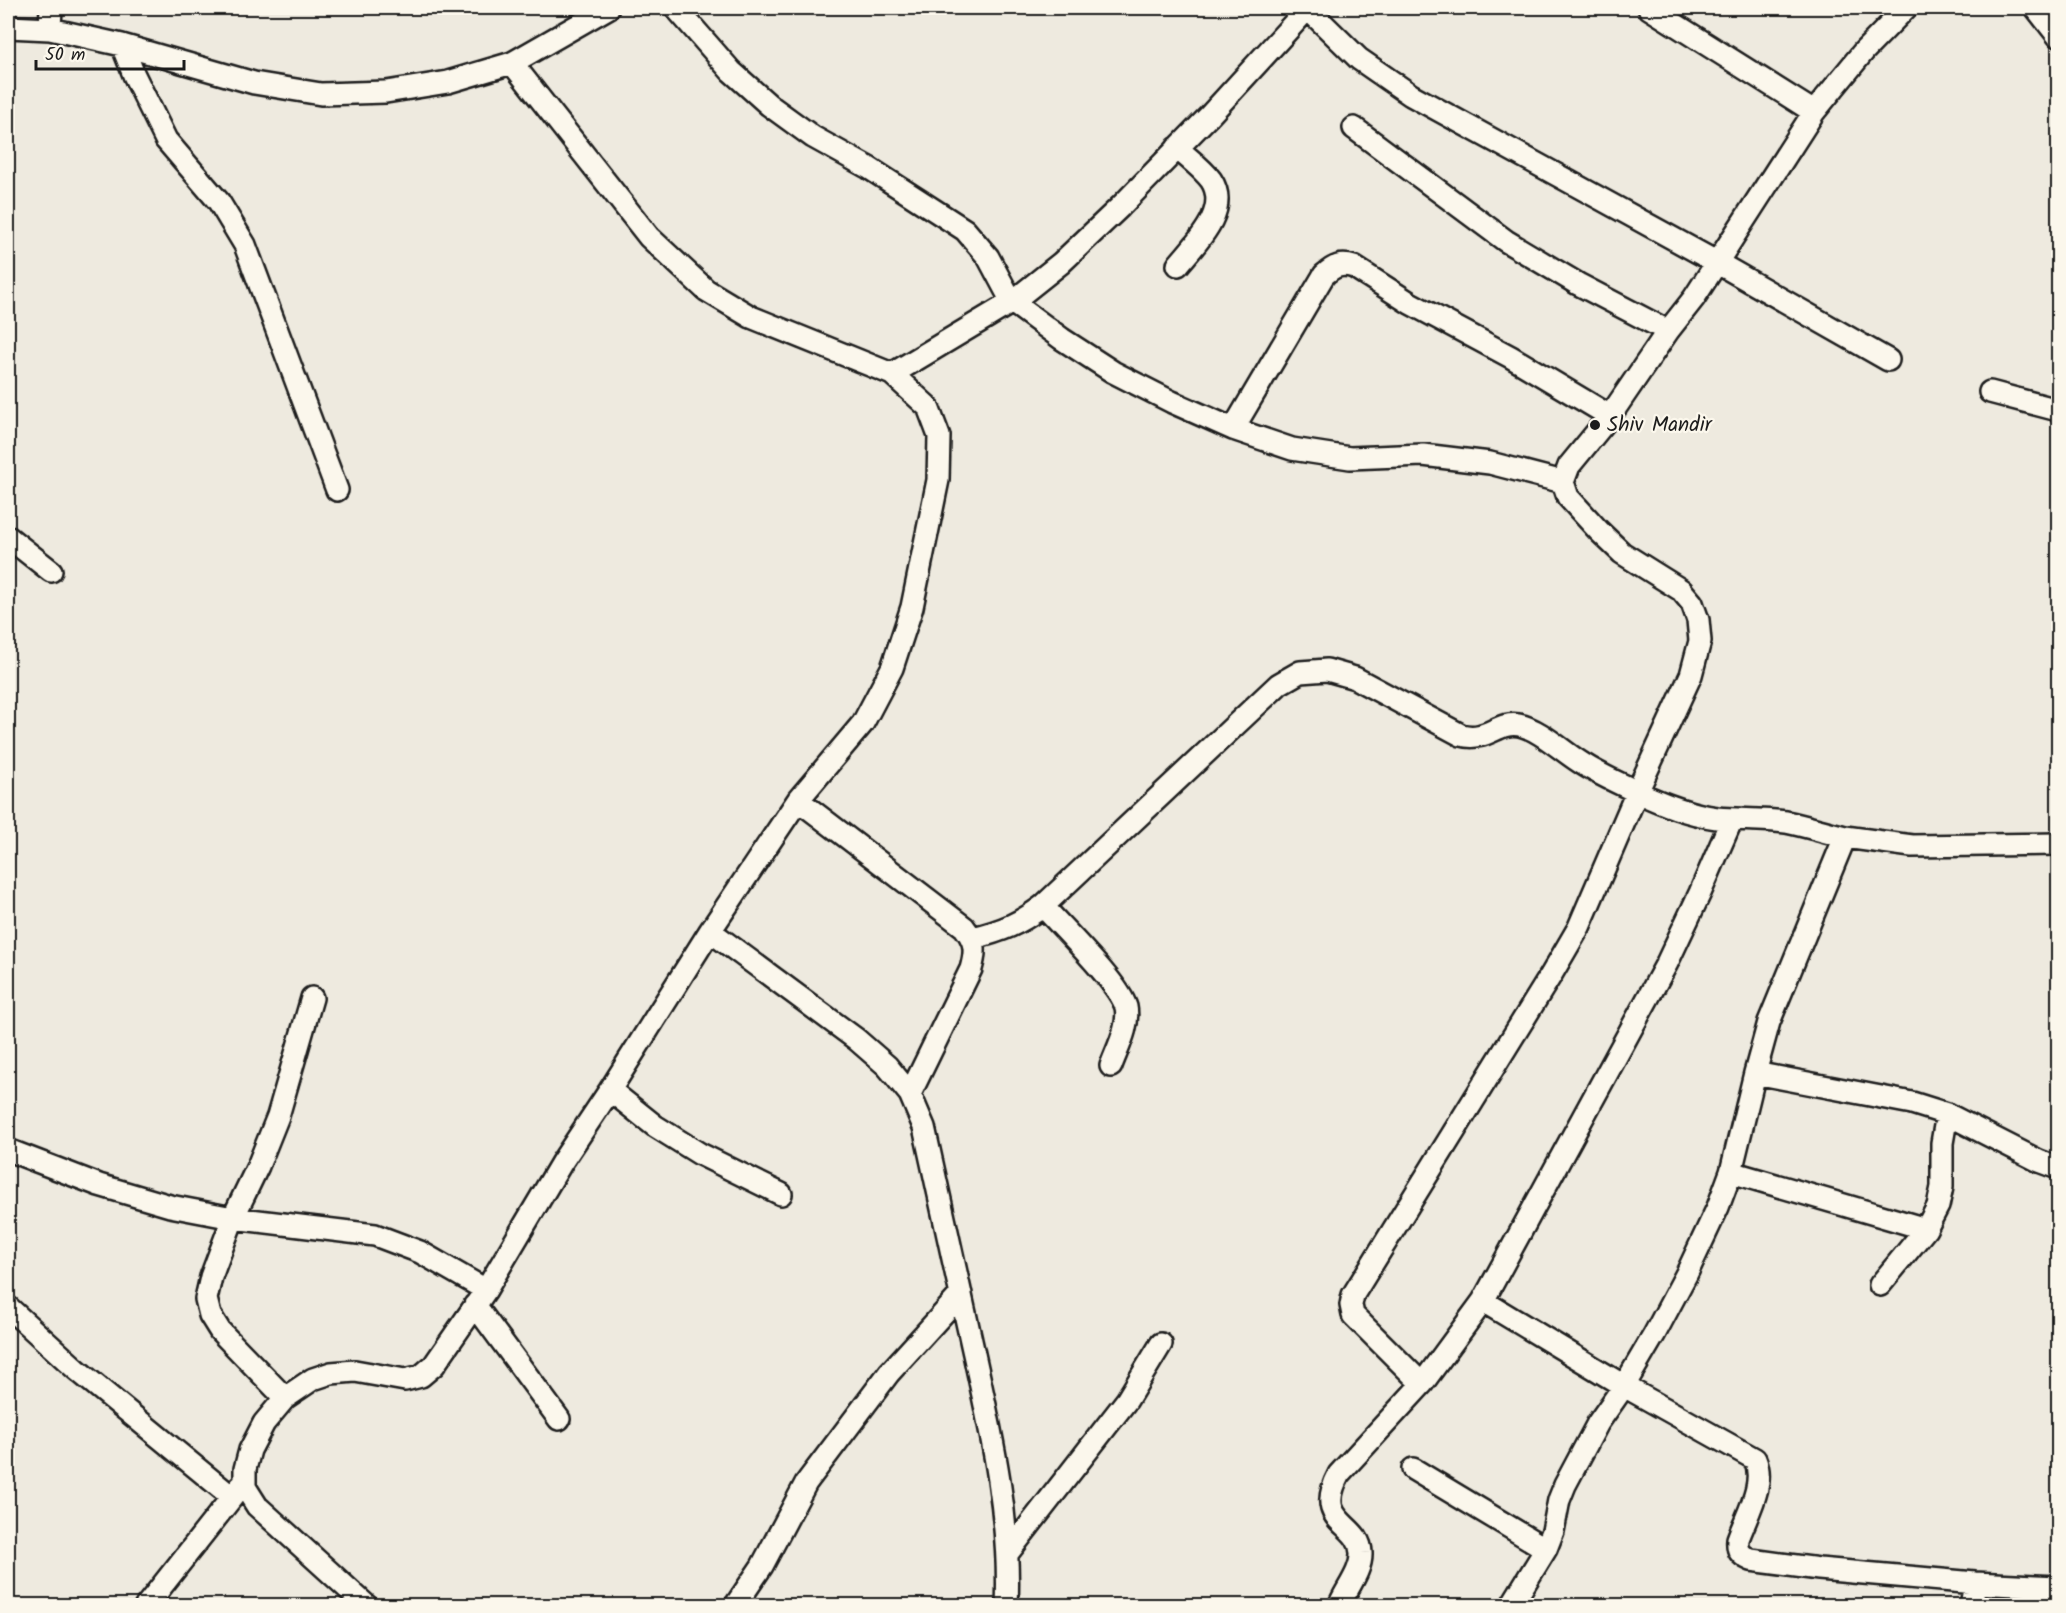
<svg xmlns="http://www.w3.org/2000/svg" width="2066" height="1613" font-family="Kalam,sans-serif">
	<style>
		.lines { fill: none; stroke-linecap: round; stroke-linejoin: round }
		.minor-casing { stroke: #1c1c1c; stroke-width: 26 }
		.minor { stroke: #fbf7ec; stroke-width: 21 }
		.poi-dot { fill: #1c1c1c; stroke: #fbf7ec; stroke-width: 2 }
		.labels { text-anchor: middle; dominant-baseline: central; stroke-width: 4.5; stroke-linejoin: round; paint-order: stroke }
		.poi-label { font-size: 21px; fill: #1c1c1c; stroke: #fbf7ec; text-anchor: start }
	</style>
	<rect width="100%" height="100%" fill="#eeeadf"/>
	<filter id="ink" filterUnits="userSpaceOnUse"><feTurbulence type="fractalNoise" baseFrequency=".0167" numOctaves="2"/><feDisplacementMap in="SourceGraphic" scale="12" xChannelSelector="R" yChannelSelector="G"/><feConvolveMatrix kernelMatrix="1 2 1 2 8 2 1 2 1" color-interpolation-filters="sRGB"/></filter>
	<g filter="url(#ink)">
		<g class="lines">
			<g class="minor-casing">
				<path id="minor" d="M676 8 731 71 769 105 813 137 869 168 965 230 988 257 1012 302 1062 339 1113 372 1172 402 1233 429 1292 449 1350 458 1423 455 1490 463 1563 482
					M1649 8 1814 112
					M2036 8 2058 36
					M1308 9 1359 59 1411 95 1716 262 1888 360
					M8 27 50 29 122 45 254 83 321 94 386 92 448 82 512 63 608 8
					M50 29 51 8
					M122 45 134 75 166 140 219 202 245 245 337 490
					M1354 128 1506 241 1578 284 1668 331
					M1177 148C1188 158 1202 168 1211 180 1231 210 1196 243 1178 265
					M892 374 1012 302 1061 263 1120 207 1210 115 1308 8
					M1990 392 2058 410
					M1233 429 1324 275C1334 266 1341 263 1354 267L1410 303 1511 357 1610 416
					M8 537 51 571
					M798 800 964 927C976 942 976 951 971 969L910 1094
					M2058 844 1912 846 1845 837 1769 1022 1755 1073 1912 1103 1947 1114 2039 1161 2058 1168
					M1043 906C1062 928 1119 983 1126 1007 1130 1026 1117 1049 1111 1066
					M710 931 856 1039 887 1066 910 1094 924 1127C940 1199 956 1272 972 1345 991 1431 1011 1517 1007 1606
					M973 938C1002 931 1019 924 1043 906L1279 684 1300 672 1327 670 1355 678 1461 735C1488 742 1497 721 1519 725 1540 729 1564 753 1583 764 1600 775 1619 783 1637 792L1691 675 1700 641 1698 620 1692 603 1681 590 1622 553 1599 531 1568 497 1563 482 1569 466 1610 416 1668 331 1694 298 1814 112 1864 51 1906 8
					M610 1090 655 1126 700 1154 781 1194
					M8 1150 99 1185 170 1206 233 1218 375 1235 420 1252 486 1290
					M1731 1172 1926 1229
					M1880 1285 1926 1229 1938 1206 1942 1187V1143L1947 1114
					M1483 1301 1624 1386 1755 1459C1766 1484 1747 1514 1738 1539 1737 1551 1740 1555 1751 1560L1819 1569 1975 1583 2058 1587
					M475 1305 559 1419
					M8 1307 76 1369 232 1497
					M1422 1384 1353 1315 1351 1305 1353 1295 1551 975 1579 927 1637 792C1663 804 1688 814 1717 818 1740 820 1762 819 1786 822 1806 826 1825 832 1845 837
					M285 1398 220 1331 210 1315 206 1299 211 1277 233 1218 258 1166 278 1116 312 998
					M1413 1469 1546 1549
					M1007 1554 1127 1400 1161 1344
					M146 1606 241 1486
					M367 1606 257 1506 245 1487V1469L250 1450 264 1423 285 1398 313 1379 331 1373 355 1371 405 1380 421 1376 434 1365 486 1290 562 1162 610 1090 710 931 798 800 863 723 892 668 912 607 938 480 939 436 928 407 892 374 751 317 706 290 649 237 512 63
					M735 1606 762 1566 806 1483 889 1373 961 1294
					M1339 1606C1346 1589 1362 1571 1361 1553 1360 1521 1312 1525 1339 1474L1422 1384 1483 1301 1667 963 1700 893 1732 819
					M1511 1606 1546 1549 1553 1531 1559 1500 1565 1485 1598 1423 1624 1386 1654 1335 1687 1273 1718 1207 1731 1172 1755 1073
					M1971 1606 1975 1583"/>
			</g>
			<use href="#minor" class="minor"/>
		</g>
	</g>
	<circle class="poi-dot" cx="1595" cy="425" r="6"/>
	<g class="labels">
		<g class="poi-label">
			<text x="1607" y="425">Shiv Mandir</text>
		</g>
	</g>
	<rect width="2066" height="1613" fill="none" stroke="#fbf7ec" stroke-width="30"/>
	<rect x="15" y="15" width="2036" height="1583" fill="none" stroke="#1c1c1c" stroke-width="2" filter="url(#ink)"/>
	<path d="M36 60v9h148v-9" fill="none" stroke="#1c1c1c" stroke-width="3"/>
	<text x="45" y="60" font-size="18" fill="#1c1c1c" stroke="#fbf7ec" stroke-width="4.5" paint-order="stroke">50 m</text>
</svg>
